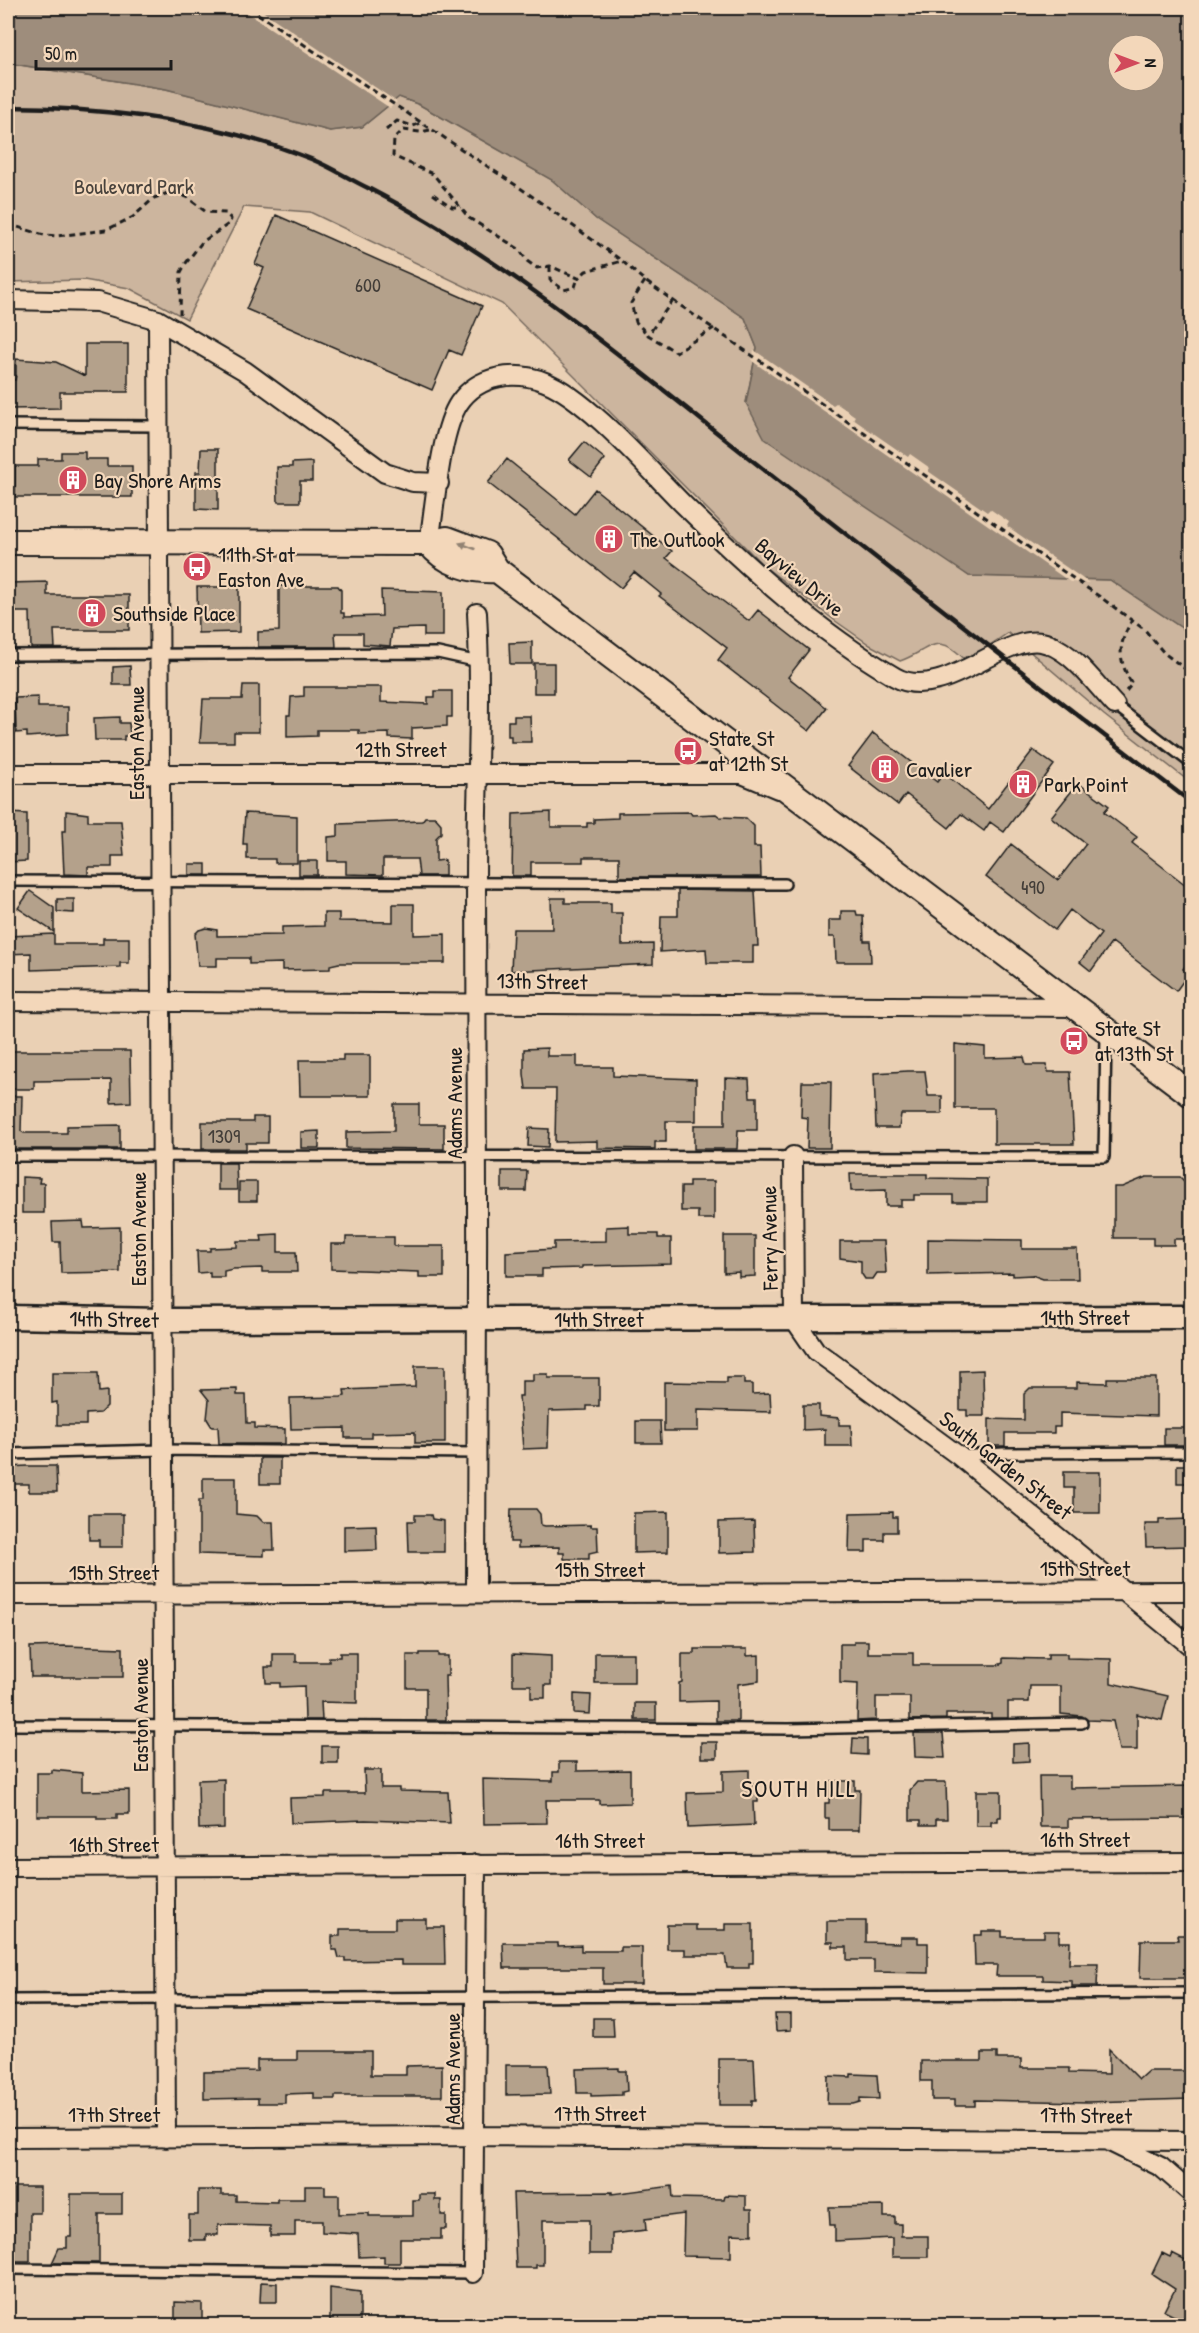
<svg xmlns="http://www.w3.org/2000/svg" width="1199" height="2333" font-family="'Patrick Hand',sans-serif">
	<style>
		.green { fill: #ccb59e; stroke: #74685d; stroke-width: 1.5 }
		.water { fill: #9e8d7c; stroke: #6a6056; stroke-width: 1.5; fill-rule: evenodd }
		.pier { fill: #ead0b4 }
		.building { fill: #b4a18b; stroke: #1c1c1c; stroke-width: 1.5 }
		.lines { fill: none; stroke-linecap: round; stroke-linejoin: round }
		.service-casing { stroke: #1c1c1c; stroke-width: 14 }
		.minor-casing { stroke: #1c1c1c; stroke-width: 22 }
		.tertiary-casing { stroke: #1c1c1c; stroke-width: 27 }
		.secondary-casing { stroke: #1c1c1c; stroke-width: 28 }
		.path { stroke: #1c1c1c; stroke-width: 3; stroke-dasharray: 6 4.5; stroke-linecap: butt }
		.service { stroke: #f3d7ba; stroke-width: 9 }
		.minor { stroke: #f3d7ba; stroke-width: 18 }
		.tertiary { stroke: #f3d7ba; stroke-width: 22 }
		.secondary { stroke: #f3d7ba; stroke-width: 24 }
		.rail { stroke: #1c1c1c; stroke-width: 4.5 }
		.oneway { fill: #928373 }
		.labels { text-anchor: middle; stroke-width: 4.5; stroke-linejoin: round; paint-order: stroke }
		.number-label { font-size: 20px; fill: #423d38 }
		.park-label { font-size: 22px; fill: #48423c; stroke: #f3d7ba }
		.poi-label { font-size: 22px; fill: #1c1c1c; stroke: #f3d7ba; text-anchor: start }
		.street-label { font-size: 22px; fill: #1c1c1c; stroke: #f3d7ba }
		.neighbourhood-label { font-size: 24px; letter-spacing: 1.5px; fill: #1c1c1c; stroke: #f3d7ba }
	</style>
	<rect width="100%" height="100%" fill="#ead0b4"/>
	<filter id="ink" filterUnits="userSpaceOnUse"><feTurbulence type="fractalNoise" baseFrequency=".0167" numOctaves="2"/><feDisplacementMap in="SourceGraphic" scale="12" xChannelSelector="R" yChannelSelector="G"/><feConvolveMatrix kernelMatrix="1 2 1 2 8 2 1 2 1" color-interpolation-filters="sRGB"/></filter>
	<g filter="url(#ink)">
		<path class="green" d="M8,63L166,89L330,131L362,127L399,97L420,105L552,180L596,219L745,318L757,348L746,403L969,576L1110,580L1191,634V783L1104,715L1008,633L966,661C937,629 929,651 900,661L870,645L834,620L765,567L502,304L310,212L244,207L187,319L129,288L84,280L8,282Z"/>
		<path class="water" d="M8,8H1191V634L1110,580L969,576L765,439L746,403L757,348L745,318L596,219L552,180L420,105L399,97L362,127L330,131L166,89L8,63ZM1118,45H1154V81H1118Z"/>
		<path class="pier" d="M240,8H258L397,102L390,108Z
			M754,350L833,405L836,403L855,416L853,419L908,457L910,454L930,468L928,471L987,512L990,509L1009,522L1007,526L1089,583L1070,582L752,361Z"/>
		<path class="building" d="M276,215L482,306L461,355L449,350L432,390L246,309L264,268L255,264Z
			M85,344H128V392H60V408L11,409V380H15L16,375V359L56,362L85,376Z
			M584,442L605,459L591,477L569,460Z
			M201,449H218V510L196,509V472H200Z
			M61,452H85V459H107V466H132V497H15V466H38V459H61Z
			M507,459L575,514L595,489L672,551L666,558L749,621L758,610L809,650L788,677L827,708L809,731L718,660L727,648L659,596L661,594L634,572L621,588L488,483Z
			M312,462V481H300V502H278L277,467H292V463Z
			M47,582V595H129V630H54L55,648H31L30,612H8V583Z
			M279,586H338L341,590V613H344V617L382,616L381,590L443,592V636H424V628L392,629L390,646L363,644V633H335L336,647H258V632L279,631Z
			M197,587H239V632L198,633Z
			M532,642V664H510L509,643Z
			M534,663H554V693H534Z
			M130,666L131,685H113V667Z
			M243,685H259V732H234V742H200L203,699H242Z
			M304,687H381V702L428,704V697H435V691H452V717H447V726L412,728V739L389,738V733L359,734V730H317V736L287,737V715H290L291,697L304,696Z
			M38,697V707H68V734L27,737V732L16,733L15,698Z
			M514,716H530L531,742H511V736H508V721H514Z
			M120,717V723H129L130,736H124V740H95L94,718Z
			M873,733L937,782L944,773L988,809L1033,750L1054,765L1004,832L990,822L984,831L961,814L949,828L906,794L898,805L848,766Z
			M1078,783L1109,806L1104,812L1137,837L1132,843L1191,889V958L1183,969L1189,973L1176,991L1112,942L1091,971L1080,962L1101,934L1070,910L1055,930L986,877L1011,844L1058,880L1086,844L1051,817Z
			M66,811L88,814V821H121L124,856H112V867H88V875L64,874L62,831H66Z
			M551,812V827H587V823H594V819L618,818V813L690,812L692,815L716,814L720,817L746,818L754,826V847H760L761,877H619V857H583V862H531V876H512L513,814Z
			M8,813L27,814V861L8,862Z
			M245,813L297,816V863H275V859H247V844H243Z
			M425,817H435L441,824V833L436,838V861L445,860V876H419L417,859H383V875L346,874V861H328V837L338,836V824L422,821Z
			M299,861H317V875H299Z
			M189,864H206V875H189Z
			M678,890L755,891L758,946H753V963H707L706,949L660,952L661,916H678Z
			M30,891L54,908V932L18,908Z
			M551,898H565V903H611V913H622V945L653,944V964L511,971L513,929H552Z
			M57,899H74V913L57,912Z
			M393,904H414V935L445,934V963H339L330,965V969L282,970V963L249,964V958H217V966H198L195,934L199,930L206,928L217,930V936L282,935V927L324,926V913H339V921L393,922Z
			M841,911H856L857,915H863L864,941H870L871,962H836L835,937H829V920H841Z
			M54,934V944H103V938H129V963H120V967L31,970V953L8,954V936Z
			M955,1044L985,1047V1058L1024,1057L1026,1065H1047L1048,1072H1070L1074,1144H994V1108H955Z
			M547,1048V1056H577V1067H613V1076L696,1079V1121H666V1142H655V1149L597,1148V1141L555,1142L556,1089H526L524,1074V1049Z
			M8,1051H130L131,1102L111,1103V1080L34,1081V1089H11Z
			M343,1055H370V1096H300L299,1060H343Z
			M908,1071H925L928,1096H942V1114H901L899,1128H876L874,1073Z
			M725,1078L749,1079L750,1097H757V1130H738L737,1149H694V1125H725Z
			M802,1082H831L830,1148H807L808,1118L801,1117Z
			M9,1096H22L21,1131L24,1133H67V1126L120,1125V1149H8Z
			M394,1104H419V1124H444V1149L346,1148V1132L394,1131Z
			M253,1117H268V1143H246V1149H202V1122H253Z
			M529,1128L549,1129L548,1147L528,1146Z
			M319,1131V1148H301V1132Z
			M218,1163H236L237,1190H218Z
			M502,1171H527L526,1191H502Z
			M850,1174H927V1178L987,1179V1202H953V1195H914V1200H901V1206H886V1190L851,1191Z
			M22,1177L40,1178L39,1183H44V1213H22Z
			M1146,1177H1180L1184,1181H1191V1239H1174V1245H1153V1238H1114V1187H1122Z
			M689,1181H714V1219H698V1211H681V1187H689Z
			M239,1182H257V1201H239Z
			M83,1221L84,1228L120,1227V1272L61,1273L60,1242H53L52,1222Z
			M629,1226V1234H658V1238H671V1264L582,1266V1268L542,1269V1276H506V1252L554,1249V1242L606,1241V1227Z
			M278,1234V1252H296L297,1272H262V1268L233,1269L224,1271V1277H210V1272L198,1273L197,1251H210V1248L237,1247V1241H262L261,1235Z
			M724,1236H755V1276L739,1277V1272L724,1273Z
			M346,1237H394V1246H444V1277H419V1272L331,1269V1244H346Z
			M928,1239L1022,1240V1249H1077L1078,1279H1043L1032,1275L1013,1276V1273L928,1275Z
			M840,1241H884L886,1273H877L873,1279H865L861,1273V1261L840,1258Z
			M415,1366H445V1443H415V1432L371,1433V1438H345V1428L291,1429L290,1398L341,1397L345,1396L344,1390L415,1387Z
			M983,1370L984,1416H967V1410H960V1371Z
			M52,1373H98L99,1392L107,1391V1406L100,1413L86,1414V1425H57V1402L52,1403Z
			M533,1374H548V1378H599V1406H587V1410L549,1411L548,1448L523,1449L519,1396H522V1381H533Z
			M727,1378H744V1384H752V1394L770,1393L771,1412L698,1410V1431H664V1382L727,1383Z
			M1107,1378H1156V1416L1060,1413V1427H1054V1433H1005V1446H989V1419L1024,1420V1394L1030,1388H1077V1382L1107,1383Z
			M237,1389V1395H246L247,1423H255V1428L285,1429V1444H219L218,1427H212L207,1419L209,1400L201,1390Z
			M803,1405H819V1416L839,1418V1425H851L852,1446H825V1429L803,1430Z
			M636,1421H660L661,1443H636Z
			M1164,1428H1189V1445H1164Z
			M260,1458H280V1484H260Z
			M1177,1465H1191V1483H1177Z
			M28,1466H56L57,1492H29V1484H8V1467Z
			M1064,1472H1100V1513H1074V1488H1064Z
			M203,1478H236V1514L257,1516L263,1522H273L274,1550H264V1556L199,1554V1500H203Z
			M511,1509H536L540,1514L541,1525L545,1526L591,1525V1527H597L598,1551L589,1553V1559H564V1553H559V1547L518,1548V1542H510Z
			M668,1512V1552L634,1553V1513Z
			M893,1512V1517H897V1532H884V1540H866V1552H849L850,1513Z
			M89,1514H123V1547H99V1540H89Z
			M415,1515H431L432,1519L444,1521V1552H409L408,1521H415Z
			M1191,1519V1546L1146,1547L1145,1524H1159V1520Z
			M754,1521L755,1552L719,1553V1522Z
			M376,1525L377,1550L344,1551V1526Z
			M854,1641H868V1653H913V1665H998L1003,1663V1658L1048,1659V1654H1067V1658L1111,1659V1683L1168,1696L1162,1720L1137,1714V1750H1119L1113,1721L1088,1720L1082,1716L1061,1714V1686H1030L1029,1702H1008V1718H991V1714H946V1719L910,1720V1697H876V1720L857,1721L858,1684L840,1683V1644H854Z
			M65,1646L123,1648V1677H31L30,1647Z
			M694,1649H747V1656L759,1655V1681L738,1684V1721H716V1701L679,1702V1683L682,1682V1654H694Z
			M340,1653H357V1703L321,1702L322,1720H305L304,1686L280,1687V1683H266L265,1667H273V1654H296V1662H329V1657H340Z
			M420,1653H438V1656H448V1676H445L446,1720H426V1688H407V1655H420Z
			M595,1653H634V1683H595Z
			M513,1654L551,1656V1685H545V1698H531V1685H513Z
			M574,1694L591,1695L590,1714L574,1713Z
			M635,1703H656V1720H635Z
			M914,1733H943L945,1758L915,1757Z
			M853,1738L867,1739V1755L852,1754Z
			M701,1742H717V1758H701Z
			M1029,1743V1761L1013,1762V1744Z
			M322,1746H338V1763H322Z
			M559,1762H577V1771L630,1770V1803L599,1804V1800H546L547,1823L484,1824L483,1779L553,1781V1772H559Z
			M52,1770L82,1773V1791L129,1790V1814H117V1819H97V1816H37V1773H52Z
			M364,1770H381V1788H399V1791L448,1792L450,1823L365,1820L291,1823L290,1798L325,1797V1793H365Z
			M749,1770V1783H758V1802H753L754,1825L688,1828L687,1793L723,1792V1771Z
			M1039,1776H1070V1788L1191,1786V1818L1068,1819V1827H1040Z
			M224,1779V1828L199,1829L198,1780Z
			M830,1781H855V1790H860L859,1830H829V1818H825V1803H829Z
			M917,1782H946L947,1819H936V1825H921V1820H910V1790Z
			M976,1791H1001V1817H998V1822H991V1826H976Z
			M395,1919H426V1927H444L445,1965H401V1960L345,1961V1958H339L337,1950H332V1936H340V1929H395Z
			M827,1921H866V1942L900,1943V1937H918V1943H928V1973L874,1972V1960H847V1947H833V1942H827Z
			M725,1924H753V1963H749V1968H727L725,1955H685V1949H667V1925H696V1930H725Z
			M982,1931H1002V1937H1044V1931H1059V1942H1070L1069,1964H1098L1097,1986H1072V1981L1043,1980V1976H996L997,1965H975L974,1935H982Z
			M1177,1935H1191V1978H1140L1141,1940H1178Z
			M503,1943H558V1946L581,1945V1951H621V1947H642V1984H603V1968H504Z
			M775,2014H791V2030L776,2031Z
			M593,2018H613L614,2037H593Z
			M1109,2049L1139,2079L1148,2071H1191V2099L1088,2102L975,2100V2106H955V2100H932V2081H921V2061H982V2053H997V2059H1021V2068H1069V2073L1109,2074Z
			M297,2051H371V2075H406V2066L442,2065V2096H335V2099H314V2093L285,2094V2103H258V2098L204,2099V2072L257,2071V2060H297Z
			M719,2059H754L756,2100H752V2105H719Z
			M506,2065H548L550,2094L506,2095Z
			M619,2068V2071H626L627,2091L622,2092V2095L591,2096V2093H577L576,2069Z
			M851,2074L877,2075L879,2099L860,2098V2102L853,2104H827L828,2076L851,2077Z
			M305,2186H325V2195H339V2214L369,2213V2216H413V2200H419V2194H435V2200H441V2215H446V2229H441V2239H400V2263H384V2256L359,2257L358,2234L322,2232V2221H295V2236H270V2226L218,2225V2235H206V2240H189V2215H198V2190H221V2195H236V2201L277,2202V2199H305Z
			M672,2186L673,2198L724,2199L725,2195L746,2196V2209H752V2235L731,2234V2257L683,2256L684,2214L645,2219L646,2230L612,2234V2254H589V2220H543V2265H536V2268H516L513,2193L612,2192V2194Z
			M10,2187H40V2213H30V2261H9Z
			M71,2194H122V2214H99V2263H52L59,2248H67V2237H71Z
			M884,2206V2217H895V2224H901V2236H928V2257H892V2238L835,2241V2225H830L829,2207Z
			M1162,2253L1170,2257L1172,2253L1188,2261L1186,2265L1191,2268V2305L1184,2321L1164,2311L1175,2289L1152,2274Z
			M261,2282L277,2283V2302H260Z
			M330,2288L360,2292V2325H330Z
			M175,2302L202,2303V2325H175Z"/>
		<g class="lines">
			<g class="service-casing">
				<path id="service" d="M8,425L158,426
					M8,655L438,653L479,662
					M1115,705L1192,764
					M8,881L785,884
					M8,1156L1104,1157L1106,1035
					M8,1454L163,1450L477,1453
					M962,1456L1003,1453L1192,1452
					M8,1725L789,1729L1082,1723
					M8,2000L1192,1993
					M8,2269L473,2273"/>
			</g>
			<g class="minor-casing">
				<path id="minor" d="M8,300L97,302L158,320L245,371L385,473L413,482L439,483
					M158,320L166,2138
					M429,543C435,507 440,431 459,403C478,375 515,370 545,382C587,398 650,471 684,505C748,568 817,631 895,677C944,705 1007,627 1048,644C1075,654 1096,685 1115,705
					M8,774H742L778,789
					M8,1001L1076,1007
					M793,1156L794,1319L816,1351L959,1456L1192,1647
					M476,1593C478,1357 477,1120 476,884C476,794 482,704 477,613
					M8,1595L1192,1591
					M8,1867L1192,1862
					M8,2138L476,2136L1192,2141
					M1110,2142L1161,2167L1192,2194
					M473,2273L476,1864"/>
			</g>
			<g class="tertiary-casing">
				<path id="tertiary" d="M8,1317L162,1320L1192,1317"/>
			</g>
			<g class="secondary-casing">
				<path id="secondary" d="M8,542L429,543L447,539L487,554L497,570L1192,1095
					M429,543C444,563 472,572 497,570"/>
			</g>
			<path class="path" d="M249,8L526,192L622,261L645,281L1103,599L1145,630L1164,653L1192,674
				M386,130L397,121L413,126L421,123
				M430,130L420,132L403,130L394,139L393,156L433,174L469,218L519,249L527,261L537,268L550,266L578,278L586,271L622,261
				M433,194L452,207H461
				M8,224L44,235L57,236L106,230L133,217L154,198L171,192L187,197L206,212L226,213L231,219L230,223L202,242L186,263L181,272L180,314
				M550,266V280L564,290L575,287L578,278
				M645,281L631,303L636,322L648,335
				M673,300L648,335L676,352L714,328
				M1126,691L1132,684C1117,658 1118,645 1132,620"/>
			<use href="#service" class="service"/>
			<use href="#minor" class="minor"/>
			<use href="#tertiary" class="tertiary"/>
			<use href="#secondary" class="secondary"/>
			<path class="rail" d="M8,107C110,108 216,121 311,159C331,167 349,179 368,188C498,255 611,348 725,439C880,561 1035,683 1192,803"/>
		</g>
		<defs><path id="oneway-solid" d="M-6-.8H1V-3.2L6.5 0L1 3.2V.8H-6Z" transform="scale(1.5)"/></defs>
		<use class="oneway" href="#oneway-solid" transform="translate(467 546) rotate(-159)"/>
	</g>
	<defs>
		<g id="building-disc" transform="scale(1.5)"><circle r="9.5" fill="#d1495b" stroke="#f3d7ba"/><path d="M-4-6H4V6H1V3H-1V6H-4ZM-2.5-4.3h1.7v1.8h-1.7ZM.8-4.3h1.7v1.8H.8ZM-2.5-1h1.7V.8h-1.7ZM.8-1h1.7V.8H.8Z" fill="#fff"/></g>
		<g id="bus-disc" transform="scale(1.5)"><circle r="9.5" fill="#d1495b" stroke="#f3d7ba"/><path d="M-5-6H5V4H4V6H2V4H-2V6H-4V4H-5ZM-3.5-4V0h7V-4ZM-3.5 1.2v1.5H-2V1.2ZM2 1.2v1.5H3.5V1.2Z" fill="#fff"/></g>
	</defs>
	<g fill-rule="evenodd">
		<use href="#building-disc" x="73" y="480"/>
		<use href="#building-disc" x="609" y="539"/>
		<use href="#bus-disc" x="197" y="567"/>
		<use href="#building-disc" x="92" y="613"/>
		<use href="#bus-disc" x="688" y="751"/>
		<use href="#building-disc" x="885" y="769"/>
		<use href="#building-disc" x="1023" y="784"/>
		<use href="#bus-disc" x="1074" y="1041"/>
	</g>
	<g class="labels">
		<g class="number-label">
			<text x="368" y="292">600</text>
			<text x="1033" y="894">490</text>
			<text x="224" y="1143">1309</text>
		</g>
		<g class="park-label">
			<text x="134" y="194">Boulevard Park</text>
		</g>
		<g class="poi-label">
			<text x="94" y="488">Bay Shore Arms</text>
			<text x="630" y="547">The Outlook</text>
			<text x="218" y="562">11th St at<tspan x="218" dy="25">Easton Ave</tspan></text>
			<text x="113" y="621">Southside Place</text>
			<text x="709" y="746">State St<tspan x="709" dy="25">at 12th St</tspan></text>
			<text x="906" y="777">Cavalier</text>
			<text x="1044" y="792">Park Point</text>
			<text x="1095" y="1036">State St<tspan x="1095" dy="25">at 13th St</tspan></text>
		</g>
		<g class="street-label">
			<text transform="translate(800 577) rotate(40)" y="8">Bayview Drive</text>
			<text transform="translate(136 743) rotate(-90)" y="8">Easton Avenue</text>
			<text x="401" y="757">12th Street</text>
			<text transform="translate(542 981) rotate(1)" y="8">13th Street</text>
			<text transform="translate(454 1103) rotate(-90)" y="8">Adams Avenue</text>
			<text transform="translate(138 1229) rotate(-90)" y="8">Easton Avenue</text>
			<text transform="translate(769 1238) rotate(-91)" y="8">Ferry Avenue</text>
			<text x="1085" y="1325">14th Street</text>
			<text transform="translate(114 1319) rotate(1)" y="8">14th Street</text>
			<text x="599" y="1327">14th Street</text>
			<text transform="translate(1006 1465) rotate(38)" y="8">South Garden Street</text>
			<text x="1085" y="1576">15th Street</text>
			<text x="600" y="1577">15th Street</text>
			<text x="114" y="1580">15th Street</text>
			<text transform="translate(140 1715) rotate(-90)" y="8">Easton Avenue</text>
			<text x="1085" y="1847">16th Street</text>
			<text x="600" y="1848">16th Street</text>
			<text x="114" y="1852">16th Street</text>
			<text transform="translate(452 2069) rotate(-90)" y="8">Adams Avenue</text>
			<text x="600" y="2121">17th Street</text>
			<text x="114" y="2122">17th Street</text>
			<text transform="translate(1086 2115) rotate(1)" y="8">17th Street</text>
		</g>
		<g class="neighbourhood-label">
			<text x="799" y="1797">SOUTH HILL</text>
		</g>
	</g>
	<rect width="1199" height="2333" fill="none" stroke="#f3d7ba" stroke-width="30"/>
	<rect x="15" y="15" width="1169" height="2303" fill="none" stroke="#1c1c1c" stroke-width="2" filter="url(#ink)"/>
	<g transform="translate(1136 63) rotate(90)"><circle r="28" fill="#f3d7ba" stroke="#9d8c7b" stroke-width="1.5"/>
	<path d="M0-4.5L10 22L0 15L-10 22Z" fill="#d1495b"/>
	<text y="-9" font-size="16" font-weight="bold" text-anchor="middle" fill="#1c1c1c">N</text>
	</g>
	<path d="M36 60v9h135v-9" fill="none" stroke="#1c1c1c" stroke-width="3"/>
	<text x="45" y="60" font-size="18" fill="#1c1c1c" stroke="#f3d7ba" stroke-width="4.5" paint-order="stroke">50 m</text>
</svg>
